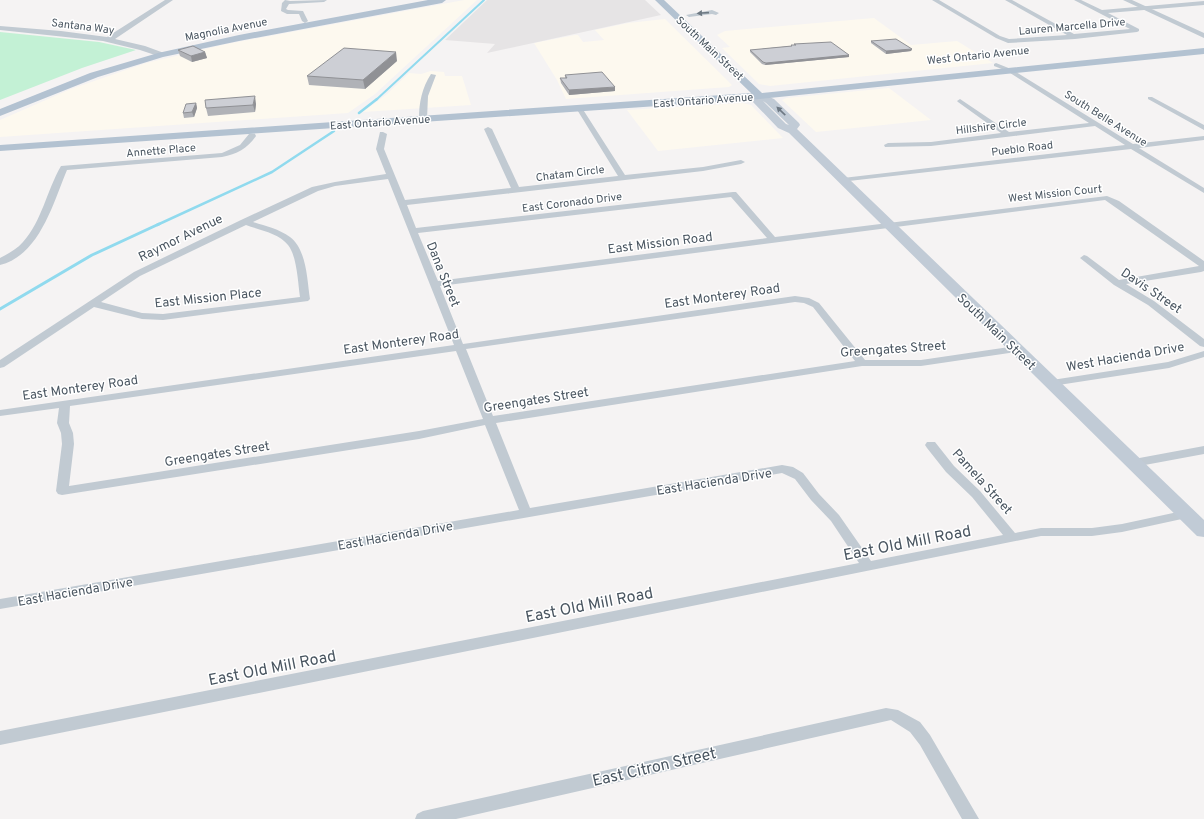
<svg xmlns="http://www.w3.org/2000/svg" width="1204" height="819" font-family="Overpass,sans-serif">
	<style>
		.commercial { fill: #fdf9ef }
		.education { fill: #e6e4e5 }
		.green { fill: #c3f1d5 }
		.lines { fill: none; stroke-linecap: round; stroke-linejoin: round }
		.stream-far2 { stroke: #90daee; stroke-width: 2 }
		.stream-far1 { stroke: #90daee; stroke-width: 2.5 }
		.stream { stroke: #90daee; stroke-width: 3 }
		.minor { fill: #c1cad2; fill-rule: evenodd }
		.tertiary { fill: #c1cad2; fill-rule: evenodd }
		.secondary { fill: #c1cbd6; fill-rule: evenodd }
		.primary { fill: #b3c2d1; fill-rule: evenodd }
		.wall { fill: #b0b2b7 }
		.shaded-wall { fill: #909195 }
		.building { fill: #cdcfd5; stroke: #909195 }
		.oneway { fill: #6e7983 }
		.oneway2 { fill: #6e7984 }
		.labels { text-anchor: middle; stroke-width: 3; stroke-linejoin: round; paint-order: stroke }
		.far-street-label { font-size: 11px; fill: #4a5661; stroke: #fff }
		.street-label { font-size: 13px; fill: #4a5661; stroke: #fff }
		.near-street-label { font-size: 16px; fill: #4a5661; stroke: #fff }
	</style>
	<rect width="100%" height="100%" fill="#f5f3f3"/>
	<path class="commercial" d="M464,0H477L375,94L348,113L0,137V120L71,89L146,63L227,44Z
		M874,18L911,45L957,41L993,63L770,86L759,84L722,48L730,47L717,35L725,31Z
		M665,19L732,85L729,87L566,99L557,80L534,43L575,35H578L583,42L604,40L595,30L628,23Z
		M431,71L444,72L445,76H462L471,105L363,112L387,94L409,73L421,74Z
		M889,88L931,120L816,132L782,100L786,98Z
		M743,103L751,105L783,138L658,151L627,110Z"/>
	<path class="education" d="M487,0H645L661,15L487,53L495,44L445,40Z"/>
	<path class="green" d="M0,32L99,42L136,50L82,68L0,100Z"/>
	<g class="lines">
		<path class="stream-far2" d="M376,100L484,0"/>
		<path class="stream-far1" d="M359,113L377,99
			M157,225L272,172L334,131"/>
		<path class="stream" d="M0,309L92,255L159,224"/>
		<path class="minor" d="M285,0L290,1L327,0L324,2L289,4L286,9L288,10L303,11L308,21L305,23L302,21L299,14H287L281,11L282,3Z
			M932,0H939L1000,36L1009,39L1067,35L1005,0H1012L1074,34L1130,29L1074,0H1081L1102,10L1204,1V5L1108,13L1139,29V31L1137,32L1075,39L1008,43L996,38Z
			M712,10L719,13L716,15L712,14L689,17L686,15Z
			M996,63L1011,69L1133,144L1204,136V140L1139,148L1204,188V193L1131,149L840,182V178H843L1125,145L1095,126L931,146L885,147L884,145L888,143L931,142L1001,133L958,102L957,101L960,99L1009,132L1089,123L1007,71L994,66V64Z
			M431,74L436,75L428,96L427,119L423,121L419,119C419,102 422,88 431,74Z
			M1148,97H1152L1204,125V130L1148,99Z
			M579,106L582,108L625,175L703,167L741,160L745,162L741,164L703,171L407,205L416,228L733,192H736L775,237L1107,196L1119,201L1204,261V271L1201,272L1126,284L1154,301L1204,339V347L1200,346L1148,305L1114,285L1080,258L1084,255L1087,256L1119,280L1199,266L1105,200L440,286L463,344L795,296L809,298L819,303L865,360H921L1016,346L1021,349L1016,352L921,366H862L496,423L530,508L782,465L793,467L803,473L819,494L839,515L871,561L1003,535L972,497L946,472L927,448L925,445L927,442H935L954,466L980,491L1015,533L1041,528H1092L1122,524L1187,510L1191,511L1193,514L1191,517L1122,532L1092,536H1041L0,745V731L859,563L831,521L811,500L795,479L782,473L0,609V599L519,510L485,425L419,439L62,495L58,494L56,491L62,444L61,433L57,423L59,408L0,416V410L454,345L388,179L335,186L318,191L253,222C265,226 279,229 290,237C307,250 307,280 310,299L308,301L163,320L142,319L94,307L4,367L0,368V360L134,272L241,220L312,187L335,182L386,174L376,149L380,132H383L387,134L384,149L405,200L511,188L484,129L488,127L492,129L519,187L618,176L576,108ZM731,197L767,238L438,281L418,233ZM246,225C259,230 279,233 288,245C297,256 298,283 300,297L163,314L142,313L101,302L140,276ZM795,302L804,303L813,307L855,361L493,416L466,349ZM456,351L483,419L419,431L69,486L74,444L73,433L69,423L70,406Z
			M249,134H255L256,136C247,149 237,154 222,157L67,170C53,203 40,255 0,265V258C8,254 17,249 23,242C42,221 47,190 61,166L222,153L240,145Z
			M1204,351V357L1169,368L1052,386L1047,383L1052,380L1168,362Z
			M1204,446V454L1134,467L1130,466L1128,463L1130,460L1134,459Z
			M886,708L898,710L920,722L930,735L979,819H962L920,745L910,732L891,720L456,819H415L417,814L423,811Z"/>
		<path class="tertiary" d="M165,0H173L115,39L145,46L164,53L165,55L161,57L140,50L103,41L0,30V26L61,31L107,37Z
			M1123,0H1132L1204,33V38Z"/>
		<path class="secondary" d="M760,93L774,99L799,123L800,125L797,129L1204,520V537L1197,536L789,133L778,128L753,102L757,94ZM763,101L766,103L789,125L786,124Z"/>
		<path class="primary" d="M428,0H446L442,3L239,41L163,57L98,77L0,116V109L90,73L158,53L239,35Z
			M655,0H664L762,93L1204,48V54L760,99L0,151V145L751,93Z"/>
	</g>
	<path class="wall" d="M871,41L912,49L911,51L886,54L871,43Z
		M794,44L849,55V57L765,65L762,64L750,52V50L791,46V45H794Z
		M178,50L205,52L207,58L192,62L180,56Z
		M397,61L365,89L309,85L307,76Z
		M565,75L615,91L569,95L561,83L560,78H565Z
		M196,103L197,108L194,117L184,118L183,113Z
		M256,104L255,112L208,116L206,108Z"/>
	<path class="shaded-wall" d="M912,49L911,51L886,54V51Z
		M205,52L207,58L192,62L191,56Z
		M396,52L397,61L365,89L363,80Z
		M849,55V57L765,65L766,63Z
		M615,87V91L569,95V90Z
		M255,96L256,104L255,112L253,105Z
		M196,103L197,108L194,117L192,112Z"/>
	<path class="building" d="M896,39L912,49L886,51L871,41Z
		M831,42L849,55L766,63L763,62L750,50L792,46L791,45H796L794,44Z
		M193,46L205,52L191,56L178,50Z
		M344,48L396,52L363,80L307,76Z
		M602,72L615,87L569,90L560,78H567L565,75Z
		M255,96L253,105L206,108L205,100Z
		M196,103L192,112L183,113L186,104Z"/>
	<defs><path id="oneway-solid" d="M-6-.8H1V-3.2L6.5 0L1 3.2V.8H-6Z"/></defs>
	<use class="oneway" href="#oneway-solid" transform="translate(703 13) rotate(176)"/>
	<use class="oneway2" href="#oneway-solid" transform="translate(781 111) rotate(-136)"/>
	<g class="labels">
		<g class="far-street-label">
			<text transform="translate(83 26) rotate(7)" y="4">Santana Way</text>
			<text transform="translate(1072 26) rotate(-5)" y="4">Lauren Marcella Drive</text>
			<text transform="translate(226 29) rotate(-11)" y="4">Magnolia Avenue</text>
			<text transform="translate(710 48) rotate(43)" y="4">South Main Street</text>
			<text transform="translate(978 55) rotate(-6)" y="4">West Ontario Avenue</text>
			<text transform="translate(703 100) rotate(-4)" y="4">East Ontario Avenue</text>
			<text transform="translate(1106 118) rotate(32)" y="4">South Belle Avenue</text>
			<text transform="translate(380 122) rotate(-4)" y="4">East Ontario Avenue</text>
			<text transform="translate(991 126) rotate(-7)" y="4">Hillshire Circle</text>
			<text transform="translate(1022 148) rotate(-7)" y="4">Pueblo Road</text>
			<text transform="translate(161 150) rotate(-5)" y="4">Annette Place</text>
			<text transform="translate(570 173) rotate(-7)" y="4">Chatam Circle</text>
			<text transform="translate(1055 193) rotate(-6)" y="4">West Mission Court</text>
			<text transform="translate(572 202) rotate(-7)" y="4">East Coronado Drive</text>
		</g>
		<g class="street-label">
			<text transform="translate(180 237) rotate(-26)" y="5">Raymor Avenue</text>
			<text transform="translate(660 242) rotate(-7)" y="5">East Mission Road</text>
			<text transform="translate(444 274) rotate(68)" y="5">Dana Street</text>
			<text transform="translate(1152 290) rotate(34)" y="5">Davis Street</text>
			<text transform="translate(722 295) rotate(-8)" y="5">East Monterey Road</text>
			<text transform="translate(208 297) rotate(-6)" y="5">East Mission Place</text>
			<text transform="translate(997 331) rotate(44)" y="5">South Main Street</text>
			<text transform="translate(401 341) rotate(-8)" y="5">East Monterey Road</text>
			<text transform="translate(893 348) rotate(-4)" y="5">Greengates Street</text>
			<text transform="translate(1125 356) rotate(-10)" y="5">West Hacienda Drive</text>
			<text transform="translate(80 387) rotate(-8)" y="5">East Monterey Road</text>
			<text transform="translate(536 399) rotate(-9)" y="5">Greengates Street</text>
			<text transform="translate(217 453) rotate(-9)" y="5">Greengates Street</text>
			<text transform="translate(714 481) rotate(-9)" y="5">East Hacienda Drive</text>
			<text transform="translate(983 481) rotate(48)" y="5">Pamela Street</text>
			<text transform="translate(395 535) rotate(-10)" y="5">East Hacienda Drive</text>
			<text transform="translate(75 591) rotate(-10)" y="5">East Hacienda Drive</text>
		</g>
		<g class="near-street-label">
			<text transform="translate(907 542) rotate(-11)" y="6">East Old Mill Road</text>
			<text transform="translate(589 604) rotate(-11)" y="6">East Old Mill Road</text>
			<text transform="translate(272 667) rotate(-11)" y="6">East Old Mill Road</text>
			<text transform="translate(654 766) rotate(-13)" y="6">East Citron Street</text>
		</g>
	</g>
</svg>
